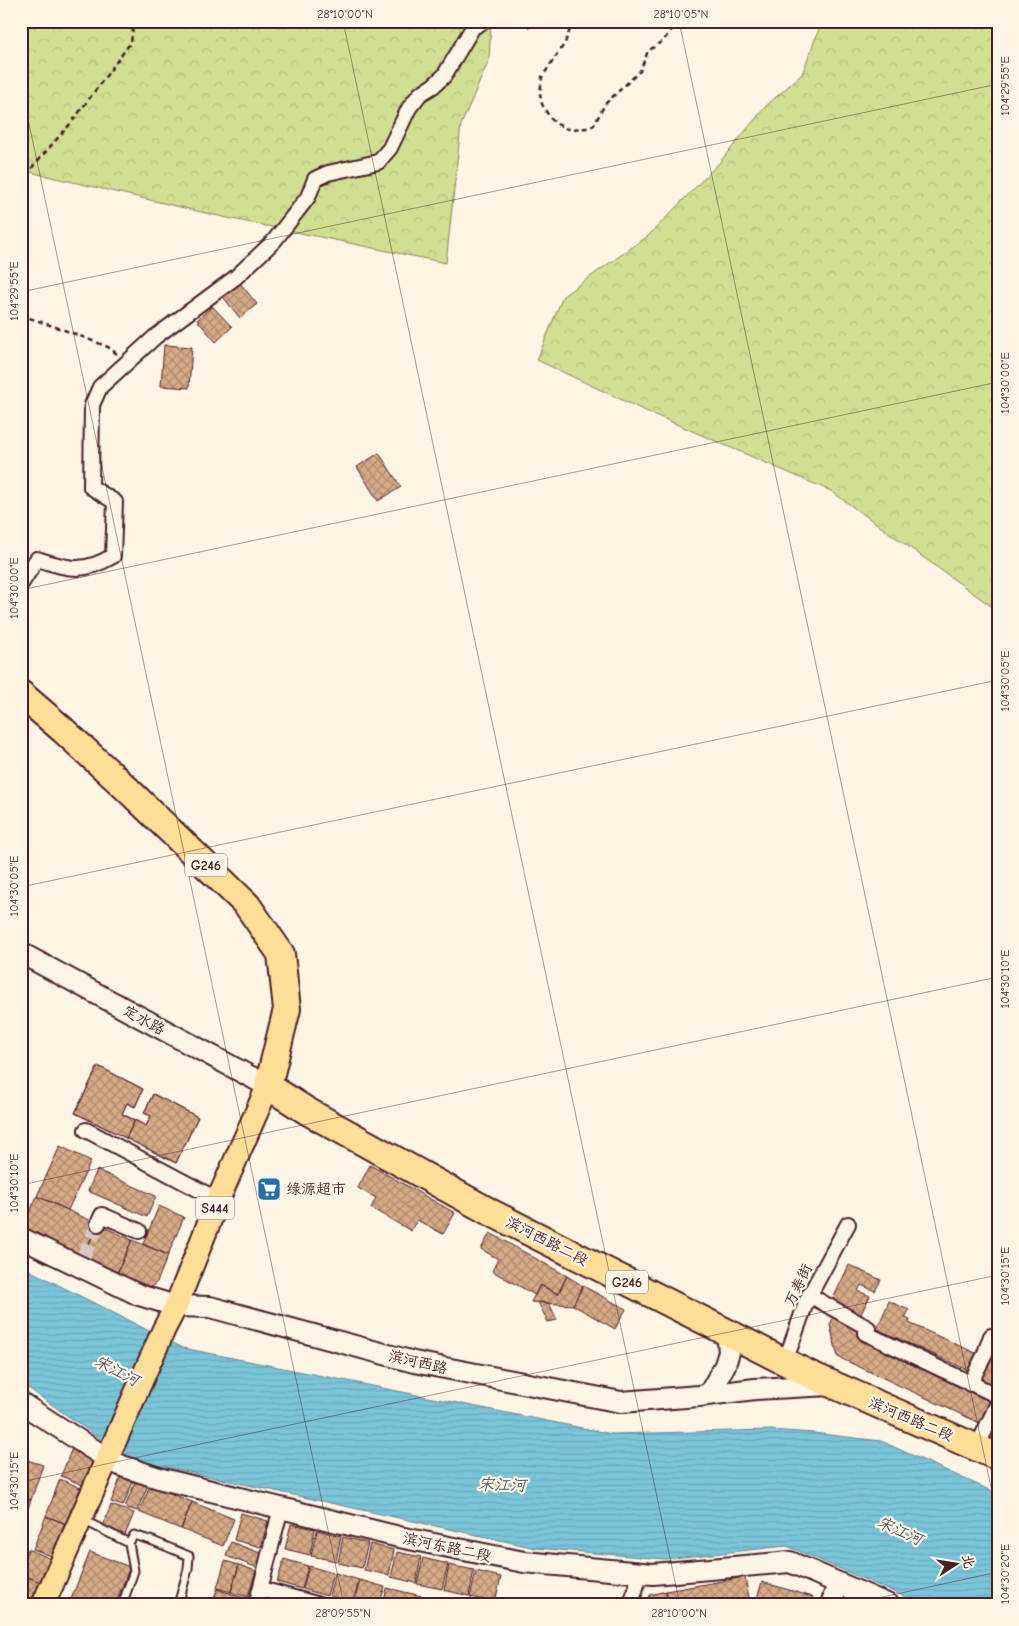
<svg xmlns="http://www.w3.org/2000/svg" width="1019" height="1626" font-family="'Comic Neue','LXGW WenKai TC',sans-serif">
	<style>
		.forest { fill: url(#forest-crowns); stroke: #8e7f5e }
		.water { fill: url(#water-rules); stroke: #678393 }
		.building { fill: url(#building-cross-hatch); stroke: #4a1f2b }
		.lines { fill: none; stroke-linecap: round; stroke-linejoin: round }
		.street-tunnel { stroke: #d8cac0; stroke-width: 14; stroke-dasharray: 14 7; stroke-linecap: butt }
		.lane-casing { stroke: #4a1f2b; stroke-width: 11 }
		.street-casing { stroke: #4a1f2b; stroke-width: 18 }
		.secondary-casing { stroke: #4a1f2b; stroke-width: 24 }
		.primary-casing { stroke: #4a1f2b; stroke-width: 26 }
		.highway-casing { stroke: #4a1f2b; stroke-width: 30 }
		.path { stroke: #4a1f2b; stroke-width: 2.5; stroke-dasharray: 5 4; stroke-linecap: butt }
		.lane { stroke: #fcf5e5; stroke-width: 7 }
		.street { stroke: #fcf5e5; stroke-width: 14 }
		.secondary { stroke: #fcf5e5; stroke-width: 20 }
		.primary { stroke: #fdde96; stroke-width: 22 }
		.highway { stroke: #fdde96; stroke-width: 26 }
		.ticks { fill: none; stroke: #4a1f2b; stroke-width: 1; stroke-opacity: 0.45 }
		.labels { text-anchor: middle; stroke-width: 4.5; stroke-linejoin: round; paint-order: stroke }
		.shield { fill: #fcf5e5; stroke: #7f5f63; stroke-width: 1 }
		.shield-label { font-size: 14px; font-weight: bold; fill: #4a1f2b }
		.street-label { font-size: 15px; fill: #4a1f2b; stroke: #fcf5e5 }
		.poi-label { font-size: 15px; fill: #4a1f2b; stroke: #fcf5e5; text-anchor: start }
		.water-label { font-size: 16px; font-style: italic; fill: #58515f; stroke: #fcf5e5 }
		.neatline { fill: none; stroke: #4a1f2b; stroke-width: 2 }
		.ticks-label { font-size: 12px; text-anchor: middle; fill: #4a1f2b }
	</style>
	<defs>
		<pattern id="forest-crowns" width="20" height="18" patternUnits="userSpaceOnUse" patternTransform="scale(1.25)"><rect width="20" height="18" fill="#d1df92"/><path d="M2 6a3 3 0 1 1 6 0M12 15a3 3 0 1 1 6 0" fill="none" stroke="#b5bf7e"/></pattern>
		<pattern id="water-rules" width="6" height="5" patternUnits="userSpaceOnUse" patternTransform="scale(1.25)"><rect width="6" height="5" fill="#7ac5d9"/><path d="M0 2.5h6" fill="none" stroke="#6ba9ba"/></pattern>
		<pattern id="building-cross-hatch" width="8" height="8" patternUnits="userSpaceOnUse" patternTransform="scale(1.25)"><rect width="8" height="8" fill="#d6aa87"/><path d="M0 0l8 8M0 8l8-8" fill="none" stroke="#b08a6f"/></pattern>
	</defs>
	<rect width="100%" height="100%" fill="#fcf5e5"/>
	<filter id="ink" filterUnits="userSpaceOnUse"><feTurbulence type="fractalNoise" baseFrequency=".02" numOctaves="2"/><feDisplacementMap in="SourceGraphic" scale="10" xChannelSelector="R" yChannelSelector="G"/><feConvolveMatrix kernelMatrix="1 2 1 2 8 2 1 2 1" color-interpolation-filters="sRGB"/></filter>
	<g filter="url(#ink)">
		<path class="forest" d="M21,21H491L489,60L461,125L446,263L223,217L21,170Z
			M822,21H998V611L831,491L639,408L537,360L563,296L648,236L720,162L766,106L802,74Z"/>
		<path class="water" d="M21,1266L183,1348L612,1434L771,1430L813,1433L881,1441L998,1494V1605H924L787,1546L664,1559L536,1548L129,1459L21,1383Z"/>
		<path class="building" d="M240,283L257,304L240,318L223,297Z
			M212,306L232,327L216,342L197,320Z
			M164,345L192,347L189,388L161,386Z
			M379,453L401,487L378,501L357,467Z
			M98,1066L143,1089L135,1107L127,1103L122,1114L146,1126L151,1116L144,1113L153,1094L198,1117L176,1163L75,1113Z
			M98,1066L143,1089L135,1107L127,1103L122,1114L135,1120L126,1138L75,1113Z
			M153,1094L198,1117L176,1163L126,1138L135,1120L146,1126L151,1116L144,1113Z
			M60,1146L91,1161L68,1210L37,1196Z
			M370,1165L455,1213L443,1234L417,1220L411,1231L371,1208L376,1198L358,1188Z
			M97,1170L156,1196L147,1217L88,1191Z
			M37,1196L98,1224L83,1257L22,1229Z
			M159,1206L184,1217L168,1255L143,1244Z
			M98,1224L132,1240L117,1273L83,1257Z
			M490,1233L567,1276L558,1294L540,1285L535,1295L492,1271L498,1259L481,1249Z
			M132,1240L168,1255L157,1282L150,1288L117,1273Z
			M849,1265L881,1280L875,1291L861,1285L858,1291L870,1296L859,1318L851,1314L852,1311L832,1301Z
			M567,1276L583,1286L573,1305L531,1302L540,1285L558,1294Z
			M583,1286L626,1309L615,1329L573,1305Z
			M889,1301L909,1310L905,1318L910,1320L909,1323L980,1355L972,1372L877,1329Z
			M538,1302L549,1303L557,1320L548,1322Z
			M835,1313L867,1328L997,1399L984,1425L838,1357L830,1325Z
			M994,1349L998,1350V1388L980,1380Z
			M72,1448L96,1459L85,1486L61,1476Z
			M21,1458L43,1465L31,1500L21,1496Z
			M122,1474L134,1479L123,1506L111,1502Z
			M60,1479L83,1489L69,1525L46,1516Z
			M136,1480L148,1485L137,1511L125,1507Z
			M150,1485L192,1502L181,1529L139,1512Z
			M21,1496L31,1500L21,1529Z
			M192,1502L234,1519L223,1546L181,1529Z
			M111,1505L134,1513L125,1535L103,1526Z
			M241,1513L268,1521L261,1547L234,1540Z
			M46,1516L69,1525L56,1558L33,1549Z
			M291,1524L315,1529L310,1555L285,1549Z
			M317,1530L341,1536L336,1561L311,1556Z
			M343,1537L368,1543L362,1568L338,1563Z
			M231,1542L263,1554L258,1568L226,1556Z
			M370,1544L394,1550L389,1575L364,1570Z
			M28,1549L56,1561L45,1584L21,1574V1565Z
			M90,1552L130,1567L115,1605H85L71,1599Z
			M397,1552L421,1557L416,1583L391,1577Z
			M423,1558L448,1564L442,1589L417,1584Z
			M284,1559L308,1566L302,1589L277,1582Z
			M225,1561L239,1565L231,1592L217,1588Z
			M239,1565L256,1571L248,1597L231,1592Z
			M449,1565L474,1570L469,1596L444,1590Z
			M309,1566L333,1573L327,1596L303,1589Z
			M476,1571L501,1577L495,1602L470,1597Z
			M335,1573L359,1580L353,1603L329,1596Z
			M21,1574L45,1584L33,1605L21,1600Z
			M745,1577L750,1603L739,1605H669L666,1591Z
			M360,1580L385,1587L379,1605H361L354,1603Z
			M762,1582L813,1597L811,1605H755Z
			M387,1588L435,1599L433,1605H383Z
			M217,1589L247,1599L245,1605H212Z
			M666,1591L669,1605H647L650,1595Z
			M272,1599L292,1605H271Z
			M21,1600L33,1605H21Z
			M441,1601L458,1605H440Z"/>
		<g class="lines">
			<path class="street-tunnel" d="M83,1257L98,1224"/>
			<g class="lane-casing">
				<path id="lane" d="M83,1520L129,1543
					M122,1605L134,1571L129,1543L134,1535L153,1541L189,1556L188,1569L178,1605"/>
			</g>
			<g class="street-casing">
				<path id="street" d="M21,584L37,559C70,569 82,574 113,556L115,502L91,487L92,405L100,387L155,337L236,277L274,241L308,197L315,179L328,173L378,162L390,148L409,108L420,94L433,86L444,76L473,27L484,21
					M86,1130L218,1200
					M98,1224L102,1215L139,1231
					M809,1295L868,1328L865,1333L998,1396
					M785,1362L807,1300L848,1224
					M970,1384L984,1356L991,1336L998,1339
					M977,1447L998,1403
					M261,1589L320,1605
					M256,1605L281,1508
					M631,1605L640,1573"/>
			</g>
			<g class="secondary-casing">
				<path id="secondary" d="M21,953L268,1086
					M21,1238L139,1295L176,1306L210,1307L414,1362L621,1402L699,1396L755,1389L830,1385
					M709,1394L725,1365L729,1352L727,1332
					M21,1403L108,1459L122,1466L162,1479L399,1537L524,1562L653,1574L790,1562L889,1605
					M831,1605L838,1583"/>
			</g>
			<g class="primary-casing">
				<path id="primary" d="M43,1605L164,1329L176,1306L218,1200L268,1086"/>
			</g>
			<g class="highway-casing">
				<path id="highway" d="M21,694L63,730L125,787L247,905L281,954L287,1009L268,1086L307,1111L488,1211L811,1375L998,1457"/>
			</g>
			<path class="path" d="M523,21V24L528,27L548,21
				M573,21L565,43L542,77L540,94L542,104L550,118L557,124L567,129L588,128L594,125L605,104L640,71L648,51L663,41L678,21
				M21,183L34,165L72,122L131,42L134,21
				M21,315L70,332L108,347L117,354"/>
			<use href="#lane" class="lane"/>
			<use href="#street" class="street"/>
			<use href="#secondary" class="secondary"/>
			<use href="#primary" class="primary"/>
			<use href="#highway" class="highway"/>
		</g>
	</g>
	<path class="ticks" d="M343,21L680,1605M679,21L998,1520M21,86L344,1605M21,292L998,84M21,590L998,382M21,887L998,680M21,1185L998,977M21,1482L998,1275M846,1605L998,1572"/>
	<defs>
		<g id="supermarket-square" transform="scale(1.25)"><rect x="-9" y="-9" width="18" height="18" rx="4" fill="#1f6fb2" stroke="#fcf5e5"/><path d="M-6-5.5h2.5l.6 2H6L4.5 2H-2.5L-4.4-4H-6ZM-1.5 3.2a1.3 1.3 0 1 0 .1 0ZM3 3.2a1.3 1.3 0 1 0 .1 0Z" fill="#fff"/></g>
	</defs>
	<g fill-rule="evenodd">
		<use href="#supermarket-square" x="269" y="1189"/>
	</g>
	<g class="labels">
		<g class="shield">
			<rect x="185" y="853.5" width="42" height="23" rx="4"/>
			<rect x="196" y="1196.5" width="38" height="23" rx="4"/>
			<rect x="606" y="1270.5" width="42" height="23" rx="4"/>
		</g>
		<g class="shield-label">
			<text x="206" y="870">G246</text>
			<text x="215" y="1213">S444</text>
			<text x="627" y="1287">G246</text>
		</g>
		<g class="street-label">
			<text transform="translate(144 1020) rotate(28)" y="5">定水路</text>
			<text transform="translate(547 1241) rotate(27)" y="5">滨河西路二段</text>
			<text transform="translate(798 1285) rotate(-64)" y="5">万寿街</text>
			<text transform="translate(418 1362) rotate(13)" y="5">滨河西路</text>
			<text transform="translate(911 1419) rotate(23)" y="5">滨河西路二段</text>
			<text transform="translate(447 1547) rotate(12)" y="5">滨河东路二段</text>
		</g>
		<g class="poi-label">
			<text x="286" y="1194">绿源超市</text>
		</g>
		<g class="water-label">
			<text transform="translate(117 1370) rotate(27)" y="6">宋江河</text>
			<text transform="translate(502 1484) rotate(2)" y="6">宋江河</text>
			<text transform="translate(900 1530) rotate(24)" y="6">宋江河</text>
		</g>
	</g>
	<rect width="1019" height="1626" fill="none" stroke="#fcf5e5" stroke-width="55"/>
	<g transform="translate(956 1564) rotate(78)" stroke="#fcf5e5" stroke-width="4" paint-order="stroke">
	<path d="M0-4L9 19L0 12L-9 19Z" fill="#4a1f2b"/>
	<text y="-8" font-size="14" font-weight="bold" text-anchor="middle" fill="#4a1f2b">北</text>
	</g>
	<rect x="28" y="28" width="964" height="1570" class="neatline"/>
	<g class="ticks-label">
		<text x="345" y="18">28°10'00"N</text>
		<text x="681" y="18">28°10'05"N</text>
		<text transform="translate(1005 86) rotate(-90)" y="4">104°29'55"E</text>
		<text transform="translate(14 291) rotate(-90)" y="4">104°29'55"E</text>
		<text transform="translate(1005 383) rotate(-90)" y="4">104°30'00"E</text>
		<text transform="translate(14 588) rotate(-90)" y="4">104°30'00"E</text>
		<text transform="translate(1005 681) rotate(-90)" y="4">104°30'05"E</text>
		<text transform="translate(14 886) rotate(-90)" y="4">104°30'05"E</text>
		<text transform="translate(1005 979) rotate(-90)" y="4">104°30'10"E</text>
		<text transform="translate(14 1183) rotate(-90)" y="4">104°30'10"E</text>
		<text transform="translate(1005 1276) rotate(-90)" y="4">104°30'15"E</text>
		<text transform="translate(14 1481) rotate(-90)" y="4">104°30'15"E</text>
		<text transform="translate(1005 1574) rotate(-90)" y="4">104°30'20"E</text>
		<text x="343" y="1617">28°09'55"N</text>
		<text x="679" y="1617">28°10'00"N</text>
	</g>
</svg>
